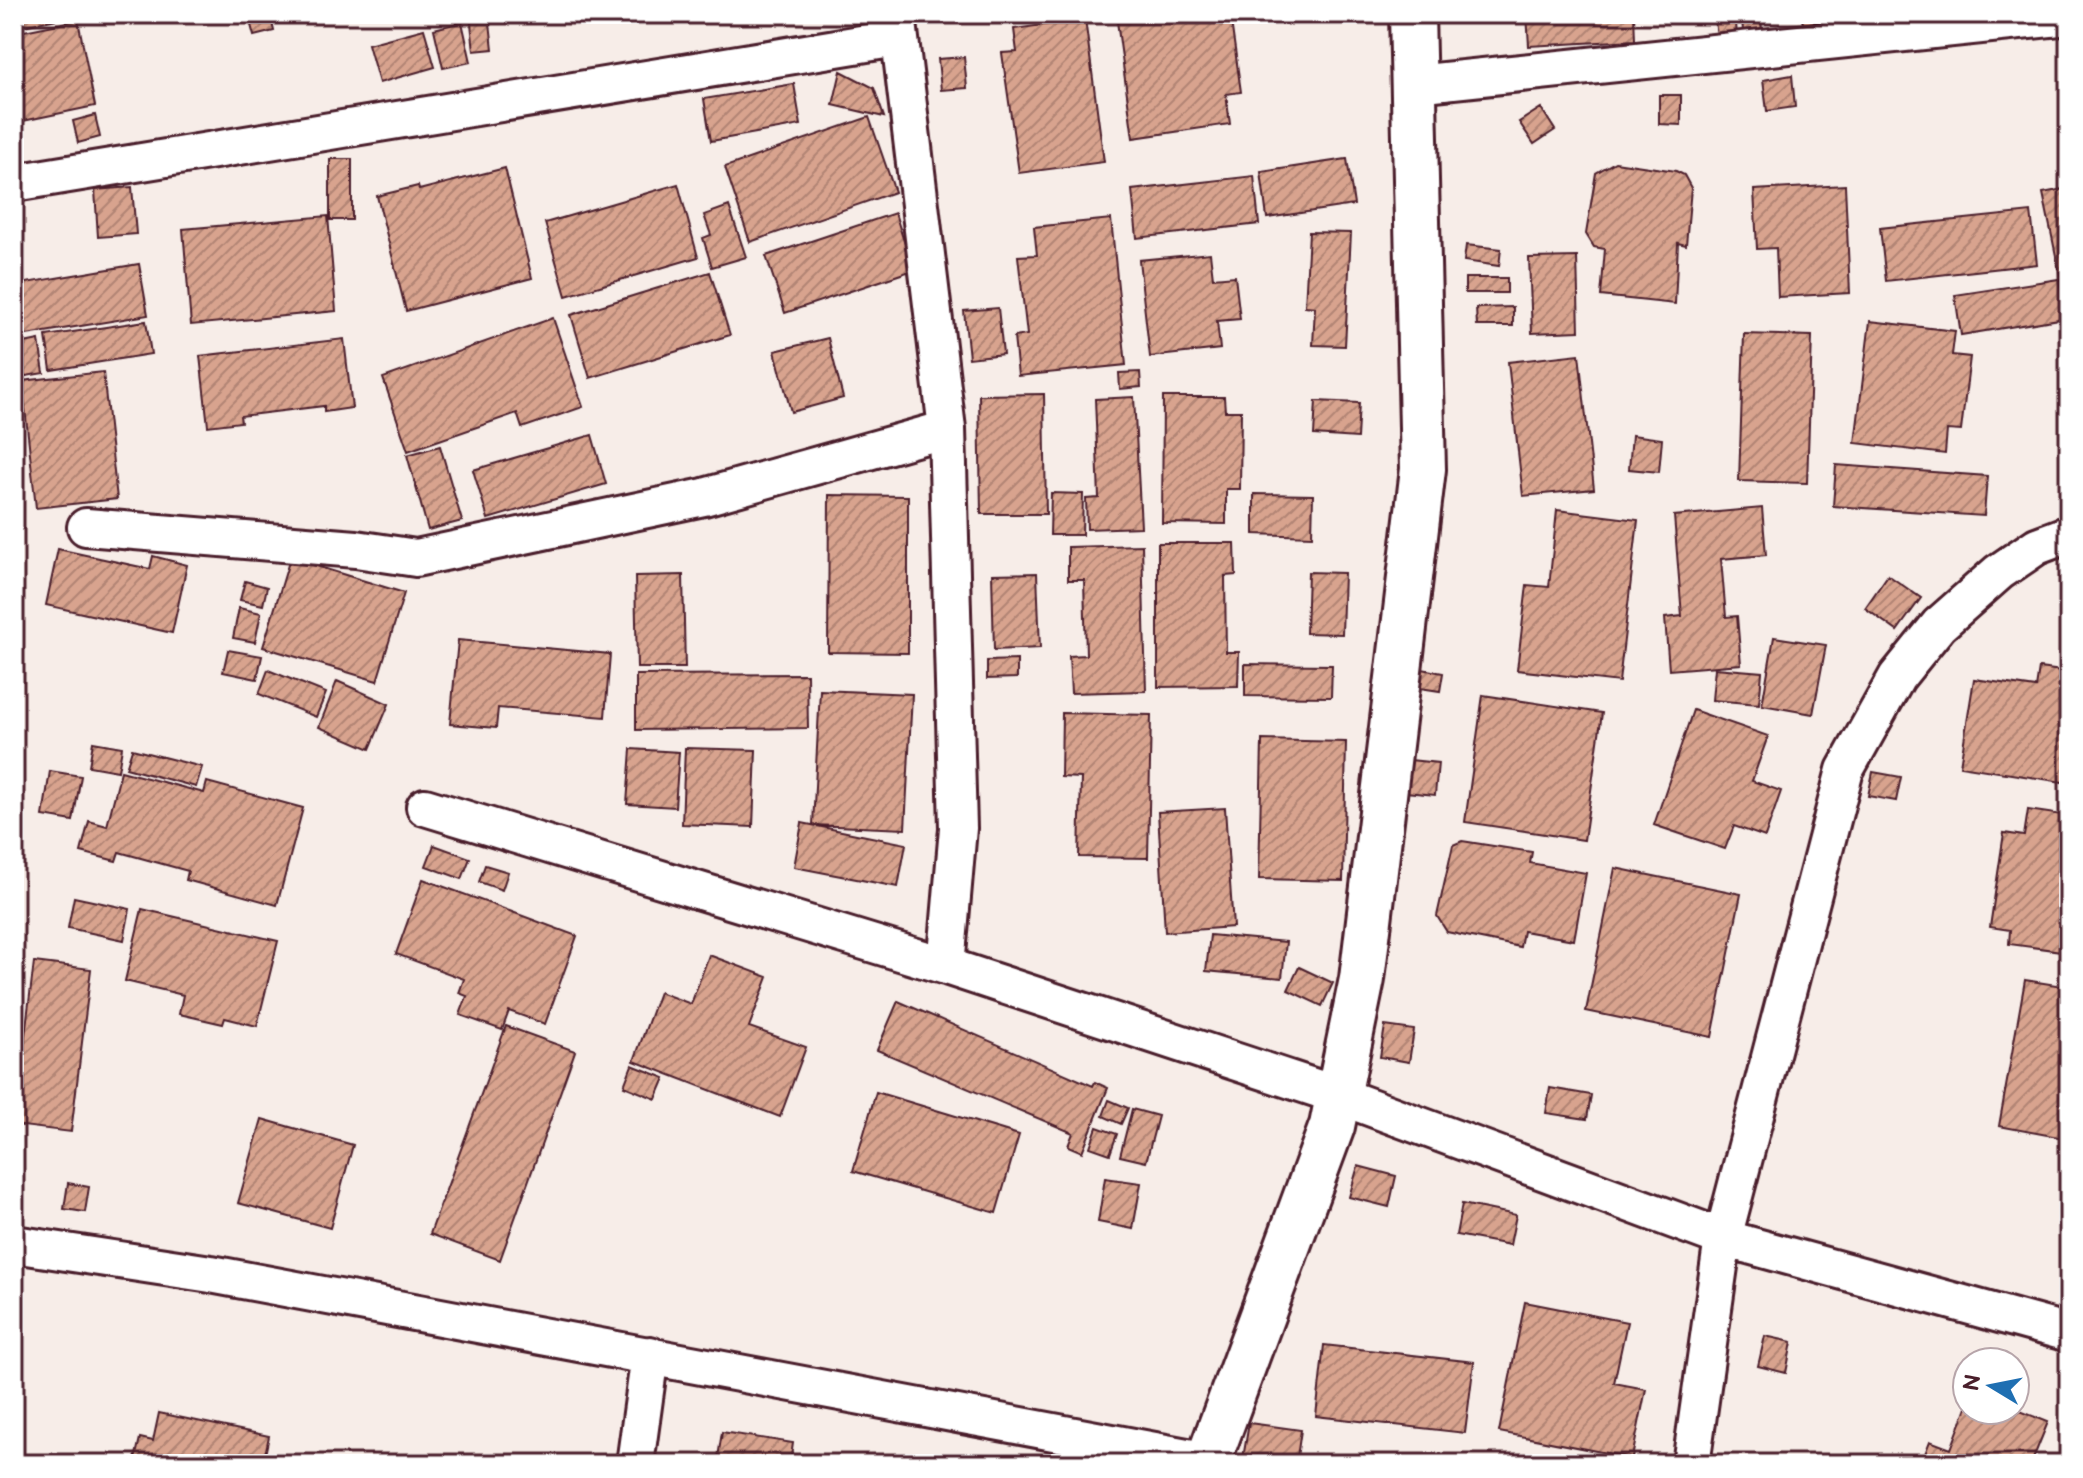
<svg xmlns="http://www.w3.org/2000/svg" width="2083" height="1478" font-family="'Balsamiq Sans',sans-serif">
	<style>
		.building { fill: url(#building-hatch); stroke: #4a1f2b; stroke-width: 2 }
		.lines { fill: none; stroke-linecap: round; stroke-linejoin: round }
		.street-casing { stroke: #4a1f2b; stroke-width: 42 }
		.secondary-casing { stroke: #4a1f2b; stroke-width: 50 }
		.street { stroke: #fff; stroke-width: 36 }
		.secondary { stroke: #fff; stroke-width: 44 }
	</style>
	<defs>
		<pattern id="building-hatch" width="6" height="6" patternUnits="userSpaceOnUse" patternTransform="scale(2)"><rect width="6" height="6" fill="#d8a38e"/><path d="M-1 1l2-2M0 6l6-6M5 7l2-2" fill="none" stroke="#b18474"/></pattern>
	</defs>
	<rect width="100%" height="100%" fill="#f7ede8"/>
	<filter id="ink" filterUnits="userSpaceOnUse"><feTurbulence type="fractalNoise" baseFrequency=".0125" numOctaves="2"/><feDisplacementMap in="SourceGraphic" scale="16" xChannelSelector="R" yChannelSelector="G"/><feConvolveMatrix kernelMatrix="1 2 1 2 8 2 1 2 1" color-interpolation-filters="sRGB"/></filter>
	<g filter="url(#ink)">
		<path class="building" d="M14,14H70L71,16L14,28Z
			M248,14H270L274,31L254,36Z
			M470,14H489L493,49L474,51Z
			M1014,14H1073L1014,21Z
			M1116,14H1230L1241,92L1226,94L1230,124L1133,138Z
			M1527,14H1634L1635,40L1529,46Z
			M1714,14H1735L1737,34L1717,36Z
			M1742,14H1761L1762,32L1743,33Z
			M1801,14H1854V16L1803,24Z
			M1085,19L1104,162L1019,173L1002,53L1017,52L1014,29Z
			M78,20L95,106L18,122L14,102V33Z
			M462,22L471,62L443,68L434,29Z
			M424,29L435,67L379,83L368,44Z
			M964,57L967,88L941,90L938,59Z
			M841,71L874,88L884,117L833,105Z
			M1792,75L1795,107L1767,111L1763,80Z
			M794,84L801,125L711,141L704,99Z
			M1659,95H1681V125L1659,124Z
			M1541,108L1555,130L1534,144L1519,122Z
			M95,115L100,137L78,143L73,121Z
			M869,117L895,192L750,242L725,167Z
			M330,159H352V220H330Z
			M1347,159L1354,205L1267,218L1261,172Z
			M1615,162L1676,171L1684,175L1691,188L1686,245L1678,243L1675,304L1601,296L1605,249L1594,247L1586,234L1596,173Z
			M505,168L532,278L406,311L377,196L418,186L419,190Z
			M1254,176L1259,224L1137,238L1132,190Z
			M678,184L698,257L566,296L545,223Z
			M1845,185L1850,293L1778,297L1776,248L1757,249L1754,190Z
			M132,187L136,234L98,237L95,190Z
			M2068,188L2069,279L2061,280L2043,193Z
			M729,206L746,257L712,267L703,238L711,235L704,215Z
			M2031,212L2037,264L1886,281L1880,228Z
			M895,213L913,270L785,313L766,256Z
			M328,216L336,311L191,325L183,229Z
			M1111,219L1126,365L1018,376L1014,337L1027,335L1018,256L1037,255L1034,227Z
			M1309,232L1351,233L1345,346L1313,345L1315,307L1305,306Z
			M1466,245L1501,249L1499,266L1464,261Z
			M1210,253L1213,278L1235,276L1240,319L1217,321L1220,349L1150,357L1139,260Z
			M1577,257L1579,331L1532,333L1529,258Z
			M139,264L148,315L14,337V285Z
			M710,272L730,335L590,378L571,315Z
			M1465,278H1507V293H1465Z
			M2059,279L2065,318L1961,335L1955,295Z
			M1513,307V326H1477L1476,308Z
			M998,308L1003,354L969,358L964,311Z
			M553,318L583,407L522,428L517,413L408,451L383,378Z
			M146,321L151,354L51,370L46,336Z
			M1870,321L1955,331L1952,355L1970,357L1961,431L1947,430L1945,454L1855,443Z
			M1744,334L1812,336L1807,483L1739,481Z
			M828,338L843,398L791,412L775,351Z
			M344,339L352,408L324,412V406L240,416L241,422L208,426L200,356Z
			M39,340L44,373L14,378V345Z
			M1579,354L1594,489L1523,496L1508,362Z
			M103,372L117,499L36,508L22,381Z
			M1140,372L1141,387L1120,389L1119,373Z
			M1044,394L1046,514H981L979,395Z
			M1134,397L1141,527L1087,529L1086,499L1099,498L1095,399Z
			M1163,397H1224L1225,411H1241L1240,489H1226V524L1162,523Z
			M1316,401L1359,403L1357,438L1314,435Z
			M592,435L606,484L488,519L473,470Z
			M1632,435L1662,439L1659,472L1629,469Z
			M440,446L462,521L428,530L407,455Z
			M1836,465L1987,476L1984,516L1833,506Z
			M1051,493L1083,494L1082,535H1050Z
			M1254,494L1313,495L1312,536L1254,534Z
			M829,495L908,496V653L828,652Z
			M1762,508L1766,555L1721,559L1726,617L1737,616L1741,664L1669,670L1665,618L1682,616L1674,516Z
			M1557,510L1638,520L1619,682L1517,670L1527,585L1549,587Z
			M1158,543H1235L1236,575L1225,576L1226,652H1239L1238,686L1158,687Z
			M1142,545L1146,691L1071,693L1069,656L1086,655L1084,580H1068V547Z
			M58,549L150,569L153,556L187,565L172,633L46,605Z
			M290,558L404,593L377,681L263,647Z
			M1308,572L1344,573L1342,634L1306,633Z
			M1037,573L1040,648L994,650L992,574Z
			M683,575L685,668H637L635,576Z
			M1888,575L1921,598L1897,631L1865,608Z
			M245,581L267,587L263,605L240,600Z
			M239,608L261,613L255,642L233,638Z
			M1774,637L1826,645L1813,714L1762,705Z
			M458,640L610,654L605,717L498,708L496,728L450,724Z
			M228,650L262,656L257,679L223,672Z
			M1017,660V678L987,679V661Z
			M1245,664L1332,665L1331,697L1245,696Z
			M1417,668L1443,673L1440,691L1413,687Z
			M1715,668L1762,672L1759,704L1712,700Z
			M2039,668L2069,672V783L1960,766L1974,679L2036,688Z
			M268,670L326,693L316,717L259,694Z
			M807,674L808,728L636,730V675Z
			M337,681L389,704L370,749L319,727Z
			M820,690L912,694L905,829L813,825Z
			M1483,695L1602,713L1584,840L1465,822Z
			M1693,710L1768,736L1752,781L1781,791L1765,837L1734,826L1725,849L1654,825Z
			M1062,713L1151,715L1148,858L1079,857L1081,778L1061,777Z
			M1262,740L1346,742L1343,881L1259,879Z
			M93,742L122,747L118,771L89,766Z
			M685,748L756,750L753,827L682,824Z
			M132,749L202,767L196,787L126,768Z
			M631,749L679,752L675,807L627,804Z
			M1410,760L1438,763L1435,795L1406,792Z
			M50,771L81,776L73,821L43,816Z
			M121,771L204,793L207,782L303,808L277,905L186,880L188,871L119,852L116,861L81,852L89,821L107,826Z
			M1873,772L1901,777L1896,801L1868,796Z
			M1225,808L1233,927L1165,932L1158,812Z
			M2028,810L2069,816V952L2009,944L2010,930L1990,927L2004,833L2024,836Z
			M802,823L906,844L898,887L794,867Z
			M1462,841L1532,852L1530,863L1586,873L1574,940L1523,931L1520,947L1447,932L1437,916L1453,845Z
			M434,845L470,858L462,879L426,866Z
			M485,865L508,872L502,890L479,882Z
			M1615,868L1741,894L1712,1037L1586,1011Z
			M423,879L577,936L545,1024L509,1011L502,1030L460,1015L467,996L459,993L464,979L396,954Z
			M74,897L130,909L124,940L68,928Z
			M142,909L278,941L257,1026L225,1018L223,1024L179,1014L183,995L125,981Z
			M1210,935L1286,942L1282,978L1206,971Z
			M709,955L768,977L749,1027L806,1047L780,1117L634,1061L659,992L691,1004Z
			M34,962L91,969L71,1132L14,1125Z
			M1299,967L1333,983L1322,1006L1288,990Z
			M2025,980L2069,987V1139L1999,1126Z
			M898,1001L1093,1086L1095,1082L1108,1088L1082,1152L1068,1146L1073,1133L877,1050Z
			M506,1026L575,1051L500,1260L430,1234Z
			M1385,1026L1414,1030L1409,1062L1380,1057Z
			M632,1065L665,1078L656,1099L624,1086Z
			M1550,1088L1591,1095L1587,1119L1546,1113Z
			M876,1092L1019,1135L996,1213L853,1171Z
			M1109,1100L1128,1108L1121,1124L1103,1116Z
			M1132,1109L1158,1116L1146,1162L1120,1156Z
			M262,1119L353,1145L330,1228L238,1203Z
			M1097,1127L1117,1134L1110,1154L1090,1147Z
			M1358,1166L1396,1176L1389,1207L1349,1197Z
			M1105,1178L1141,1183L1133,1229L1098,1222Z
			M68,1183L89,1187L85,1212L64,1209Z
			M1462,1204L1516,1215L1510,1245L1456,1235Z
			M1525,1302L1627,1322L1614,1383L1646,1389L1632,1458L1499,1432Z
			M1765,1336L1792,1342L1786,1373L1758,1366Z
			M1324,1345L1474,1362L1465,1433L1316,1416Z
			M1967,1407L2015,1409L2048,1422L2031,1464H1921L1930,1441L1951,1449Z
			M159,1413L269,1436L263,1464H134L140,1438L153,1441Z
			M1249,1423L1301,1430L1296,1464H1242Z
			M722,1432L793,1443L790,1464H717Z"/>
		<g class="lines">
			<g class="street-casing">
				<path id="street" d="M897,14L947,429L958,828L946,966
					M1415,84L2069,16
					M14,183L897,38
					M86,527L356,549L416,558L704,497L947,429
					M425,807L946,966L1340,1096L1723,1238L2069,1333
					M14,1244L211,1274L1208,1461
					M635,1464L650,1355
					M1691,1464L1723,1238L1845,770L1897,677L1939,625L1999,572L2037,546L2069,534"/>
			</g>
			<g class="secondary-casing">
				<path id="secondary" d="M1207,1464L1332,1126L1362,979L1423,469L1412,14"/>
			</g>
			<use href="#street" class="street"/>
			<use href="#secondary" class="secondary"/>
		</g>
	</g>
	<rect width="2083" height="1478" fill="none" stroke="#fff" stroke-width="48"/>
	<rect x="24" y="24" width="2035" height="1430" fill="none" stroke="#4a1f2b" stroke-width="3" filter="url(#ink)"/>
	<g transform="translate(1991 1386) rotate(280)"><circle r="38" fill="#ffffff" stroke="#b7a5aa" stroke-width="2"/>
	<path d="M0-6L14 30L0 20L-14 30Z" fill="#1f6fb2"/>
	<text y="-12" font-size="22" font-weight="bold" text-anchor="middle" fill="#4a1f2b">N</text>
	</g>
</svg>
